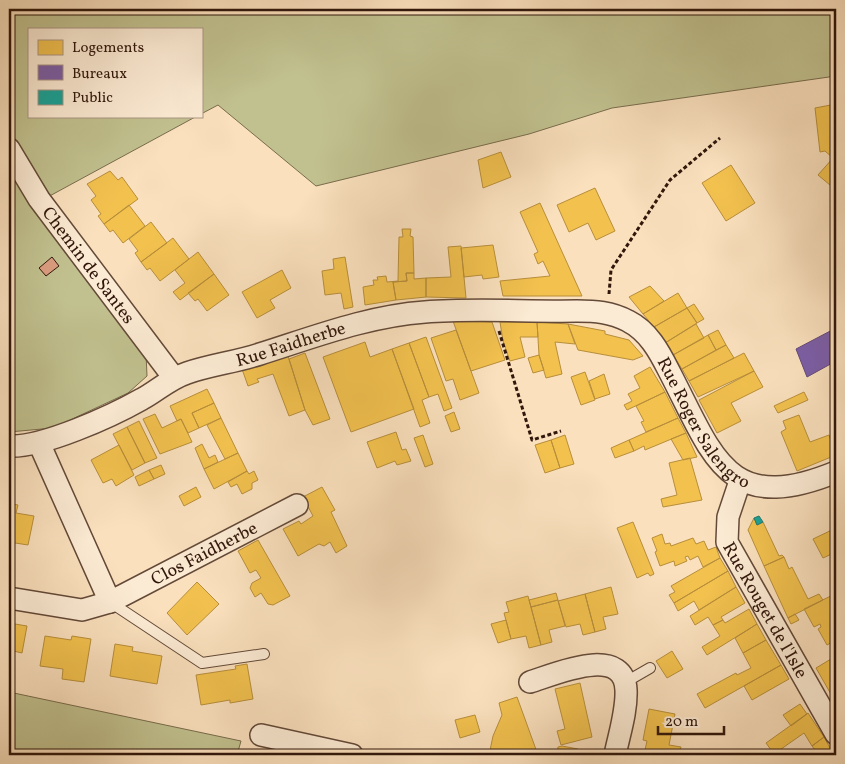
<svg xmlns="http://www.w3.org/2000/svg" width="845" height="764" font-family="Vollkorn,serif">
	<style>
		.green { fill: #c1c18f; stroke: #796c4d }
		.homes { fill: #f2c14e; stroke: #b88e3a }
		.offices { fill: #7b5ea7; stroke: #654978 }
		.public { fill: #17a398; stroke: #1f796e }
		.building { fill: #db9d80; stroke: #31170b }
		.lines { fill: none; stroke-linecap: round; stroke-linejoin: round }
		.lane-casing { stroke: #634938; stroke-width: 12 }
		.street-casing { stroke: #634938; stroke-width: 24 }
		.path { stroke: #31170b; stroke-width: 3; stroke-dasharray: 4 2.5; stroke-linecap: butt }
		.lane { stroke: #fcebd4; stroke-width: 10 }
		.street { stroke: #fcebd4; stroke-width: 21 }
		.labels { text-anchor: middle; stroke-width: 5; stroke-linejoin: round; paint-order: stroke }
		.street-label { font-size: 18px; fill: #31170b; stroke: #fcebd4 }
	</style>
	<rect width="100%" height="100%" fill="#fae0bd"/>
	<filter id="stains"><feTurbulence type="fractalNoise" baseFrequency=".004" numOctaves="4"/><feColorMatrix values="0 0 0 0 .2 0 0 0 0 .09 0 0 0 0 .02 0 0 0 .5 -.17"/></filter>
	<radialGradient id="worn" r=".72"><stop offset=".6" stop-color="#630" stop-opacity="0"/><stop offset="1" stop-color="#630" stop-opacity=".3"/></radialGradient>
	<path class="green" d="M9,9H836V76L612,108L529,134L316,186L218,105L201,114V29H29V116H197L33,205L146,354L147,376L128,393L53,428L9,432Z
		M9,692L241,741L237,755H9Z"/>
	<path class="homes" d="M836,104V190L818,175L833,158L825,151L820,152L815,108Z
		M501,152L511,177L483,188L478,160Z
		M731,165L755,203L726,221L702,183Z
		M110,171L118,180L122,177L138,199L104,224L98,216L101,214L91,200L96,196L87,184Z
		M595,188L615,231L596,240L588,223L569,232L557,205Z
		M540,203L582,296H503L500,281L550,276L543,261L538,264L534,254L538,252L520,212Z
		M129,205L145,226L123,243L113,230L110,232L104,224Z
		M151,222L167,243L141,262L135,253L138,251L129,239Z
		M402,229H411L410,236L413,237L414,273H406L407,281L393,282L396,300L365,305L363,287L374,285L373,280H378L377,277L386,276L387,282L398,281L399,237H403Z
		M173,238L189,259L160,281L150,268L147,270L141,262Z
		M493,245L499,277L483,279L482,275L464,277L461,248Z
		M461,246L466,298L426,297V278L451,277L448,247Z
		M198,252L214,274L180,300L173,292L185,283L175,270Z
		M345,257L353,307L344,309L341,293L325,295L322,271L334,269L333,259Z
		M282,270L291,288L270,300L275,308L257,318L242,292Z
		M406,273H414V279L426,278V297L396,300L393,282L407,281Z
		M214,274L229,295L207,311L198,299L195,301L188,293Z
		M650,286L664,301L643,314L629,297Z
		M678,293L687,308L654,327L643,314Z
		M694,304L704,319L697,323L687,308Z
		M687,308L697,323L665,343L654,327Z
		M453,321L492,322L505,360L471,371Z
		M500,322H537L538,337H520L525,357L510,361L503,341Z
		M537,322L568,324L575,344L555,342L562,374L546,378L539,355Z
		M568,324L605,331V334L629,340L643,356L633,360L578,350Z
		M696,324L704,338L673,355L665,343Z
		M456,330L479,393L460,400L453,379L446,381L431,338Z
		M718,330L726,345L716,350L708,335Z
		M708,335L716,350L682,369L673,355Z
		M426,337L452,408L444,411L438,394L429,397L409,343Z
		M365,342L370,357L392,349L414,409L351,432L323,357Z
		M409,343L429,397L422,400L430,423L420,427L392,349Z
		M726,345L734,358L689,381L682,369Z
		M287,353L305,410L289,416L273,374L257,379L259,382L248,386L242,369Z
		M305,353L330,419L313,425L305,410L289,359Z
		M744,353L754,371L698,397L689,381Z
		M539,355L544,370L533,373L528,358Z
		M650,367L665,392L627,410L624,405L632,401L628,394L640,388L634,376Z
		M754,371L763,387L731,403L741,421L717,433L699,400Z
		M585,372L595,400L581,405L571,377Z
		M604,374L610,394L595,399L589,381Z
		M207,389L214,403L192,413L199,428L188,433L181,419L177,421L170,406Z
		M665,392L678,418L646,432L641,422L644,421L636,406Z
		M804,392L808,400L778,413L774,406Z
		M214,403L221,418L199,428L192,413Z
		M454,412L460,429L451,432L445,416Z
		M155,414L162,428L181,419L192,442L160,454L143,419Z
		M799,415L810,442L829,435L836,455L797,471L781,432L786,429L783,421Z
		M221,418L238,453L225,459L207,425Z
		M678,418L686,433L645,450L644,446L634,451L629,440Z
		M139,421L157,458L145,463L127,427Z
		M127,427L145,463L132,470L113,434Z
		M396,432L402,450L406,449L411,461L397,465L395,461L377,468L367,442Z
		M686,433L697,457L683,460L671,439Z
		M423,435L433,464L425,467L414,438Z
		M565,435L574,464L560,468L551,440Z
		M551,440L560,468L545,473L535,445Z
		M629,440L634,451L615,458L611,448Z
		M202,444L209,458L215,455L218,462L204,469L195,448Z
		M119,445L134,475L116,486L112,479L103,483L91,460Z
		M238,453L247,471L214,489L204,469Z
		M690,458L702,500L663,507L661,499L677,495L669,463Z
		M161,465L165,474L154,479L149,470Z
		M149,470L154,479L139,486L135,477Z
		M247,471L249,474L254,471L258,480L252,483V489L242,494L237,484L231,487L228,482Z
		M196,487L201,497L184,506L179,496Z
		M322,487L335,510L331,512L347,546L336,553L330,542L324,546L319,544L298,556L283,529L299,521L301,524L313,516L303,497Z
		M9,503L18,505L16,513L34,516L28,545L9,542Z
		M754,518L757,525L763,522L779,556L782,555L784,557L764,566L748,530Z
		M836,520V552L823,558L813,539L834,529L831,523Z
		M633,522L654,574L650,576L648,573L637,578L617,528Z
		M662,534L665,544L670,543L671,546L693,538L696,544L704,541L708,550L716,547L720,558L703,567L698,556L690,560L688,556L685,557L687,561L675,566L674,561L660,566L655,552L657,551L652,538Z
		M258,540L290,596L273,605L268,604L261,593L255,597L250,588L252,583L261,578L256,570L250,573L238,551Z
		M784,557L789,569L792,567L808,599L819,594L823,600L788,618L764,566Z
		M720,558L728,571L674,603L669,595L675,592L671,586Z
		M728,571L736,587L699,610L694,601L678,611L674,603Z
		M197,582L219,604L187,635L167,613Z
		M611,587L618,614L603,617L606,629L595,632L585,594Z
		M736,587L745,603L721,617L723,620L713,625L708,617L695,625L690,616Z
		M556,593L558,600L531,607L529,600Z
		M585,594L595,632L583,635L580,624L566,627L558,601Z
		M835,594L836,640L827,645L818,629L821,627L820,624L814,627L804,609Z
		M528,596L541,645L529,648L526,636L511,639L504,613L509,612L506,602Z
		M558,600L565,626L549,630L552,642L541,645L531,607Z
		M749,609L757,624L707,655L702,647L720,636L713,625L723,620L725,623Z
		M795,614L799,620L791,624L788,618Z
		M506,620L511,639L498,643L491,624Z
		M9,623L27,626L22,653L9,650Z
		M757,624L766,640L743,653L735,638Z
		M45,636L71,640L72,636L91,639L84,682L62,679L63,669L40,666Z
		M766,640L781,665L705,708L697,694L736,673L737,675L751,668L743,653Z
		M115,644L133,647L132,651L162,656L157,684L110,676Z
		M672,651L683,669L667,678L656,661Z
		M836,656V703L816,668Z
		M247,664L253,699L230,703V700L201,705L196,675L236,669L235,666Z
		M781,665L789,679L752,700L744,686Z
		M580,683L592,737L561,745L557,731L565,729L555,689Z
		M517,697L538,755H489L493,736L502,715L499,703Z
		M800,704L807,714L791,726L783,715Z
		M649,709L675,714L669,745L681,747L679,755L645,750L647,741L643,740Z
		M808,713L824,737L812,746L804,733L774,754L766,743Z
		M475,715L480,732L460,738L455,720Z
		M824,737L834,755H806L815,750L812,746Z
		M562,746L578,749L577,752L593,755H557L558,747Z
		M645,750L672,755H644Z
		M269,751L287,755H269Z"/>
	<path class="offices" d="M836,328V361L807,377L796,349Z"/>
	<path class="public" d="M759,516L763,522L757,525L754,518Z"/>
	<path class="building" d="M52,257L59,266L46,276L39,268Z"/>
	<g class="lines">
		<g class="lane-casing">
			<path id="lane" d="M110,602L202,663L264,654
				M624,683L650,668"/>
		</g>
		<g class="street-casing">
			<g id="street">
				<path id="s1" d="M9,149L39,199L174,378"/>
				<path d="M39,443L110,602"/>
				<path id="s2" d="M9,446C42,448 112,416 142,399C157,391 169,379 187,373C210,365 236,362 260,354C314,337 368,316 425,312C475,308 527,312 577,311C595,311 611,312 628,321C648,331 659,351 669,371C713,455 726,517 836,472"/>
				<path id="s3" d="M740,481L728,517L727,542L836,734"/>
				<path id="s4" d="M9,598L82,610L110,602L297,505"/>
				<path d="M530,682C553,675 624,643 626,690C627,711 619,735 615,755"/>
				<path d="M261,735L352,755"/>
			</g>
		</g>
		<path class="path" d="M609,294L611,270L670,180L720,138
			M499,331L532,440L561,431"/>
		<use href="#lane" class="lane"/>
		<use href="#street" class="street"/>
	</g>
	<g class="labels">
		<g class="street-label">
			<text dy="6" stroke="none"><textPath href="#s1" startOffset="141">Chemin de Santes</textPath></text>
			<text dy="6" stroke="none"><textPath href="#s2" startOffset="302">Rue Faidherbe</textPath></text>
			<text dy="6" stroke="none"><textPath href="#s2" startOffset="774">Rue Roger Salengro</textPath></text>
			<text dy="6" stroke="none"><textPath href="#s4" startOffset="209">Clos Faidherbe</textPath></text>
			<text dy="6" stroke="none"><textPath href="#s3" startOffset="141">Rue Rouget de l'Isle</textPath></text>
		</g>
	</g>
	<rect width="845" height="764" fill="none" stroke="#fae0bd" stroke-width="30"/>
	<rect x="10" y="10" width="825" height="744" fill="none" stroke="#31170b" stroke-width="2.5"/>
	<rect x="15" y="15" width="815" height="734" fill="none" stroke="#31170b"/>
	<rect x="28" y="28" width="175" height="90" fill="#fcebd4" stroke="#ab9684"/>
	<rect x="38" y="40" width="25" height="15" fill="#f2c14e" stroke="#ab9684"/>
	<text x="72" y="52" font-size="15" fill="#31170b">Logements</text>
	<rect x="38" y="65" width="25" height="15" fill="#7b5ea7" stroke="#ab9684"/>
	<text x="72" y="78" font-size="15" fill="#31170b">Bureaux</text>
	<rect x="38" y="90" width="25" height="15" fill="#17a398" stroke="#ab9684"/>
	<text x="72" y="102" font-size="15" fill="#31170b">Public</text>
	<path d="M658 726v8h66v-8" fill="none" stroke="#31170b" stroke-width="2.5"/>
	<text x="665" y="726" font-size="15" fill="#31170b" stroke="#fcebd4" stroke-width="4" paint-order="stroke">20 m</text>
	<rect width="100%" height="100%" filter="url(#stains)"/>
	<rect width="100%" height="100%" fill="url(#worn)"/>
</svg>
